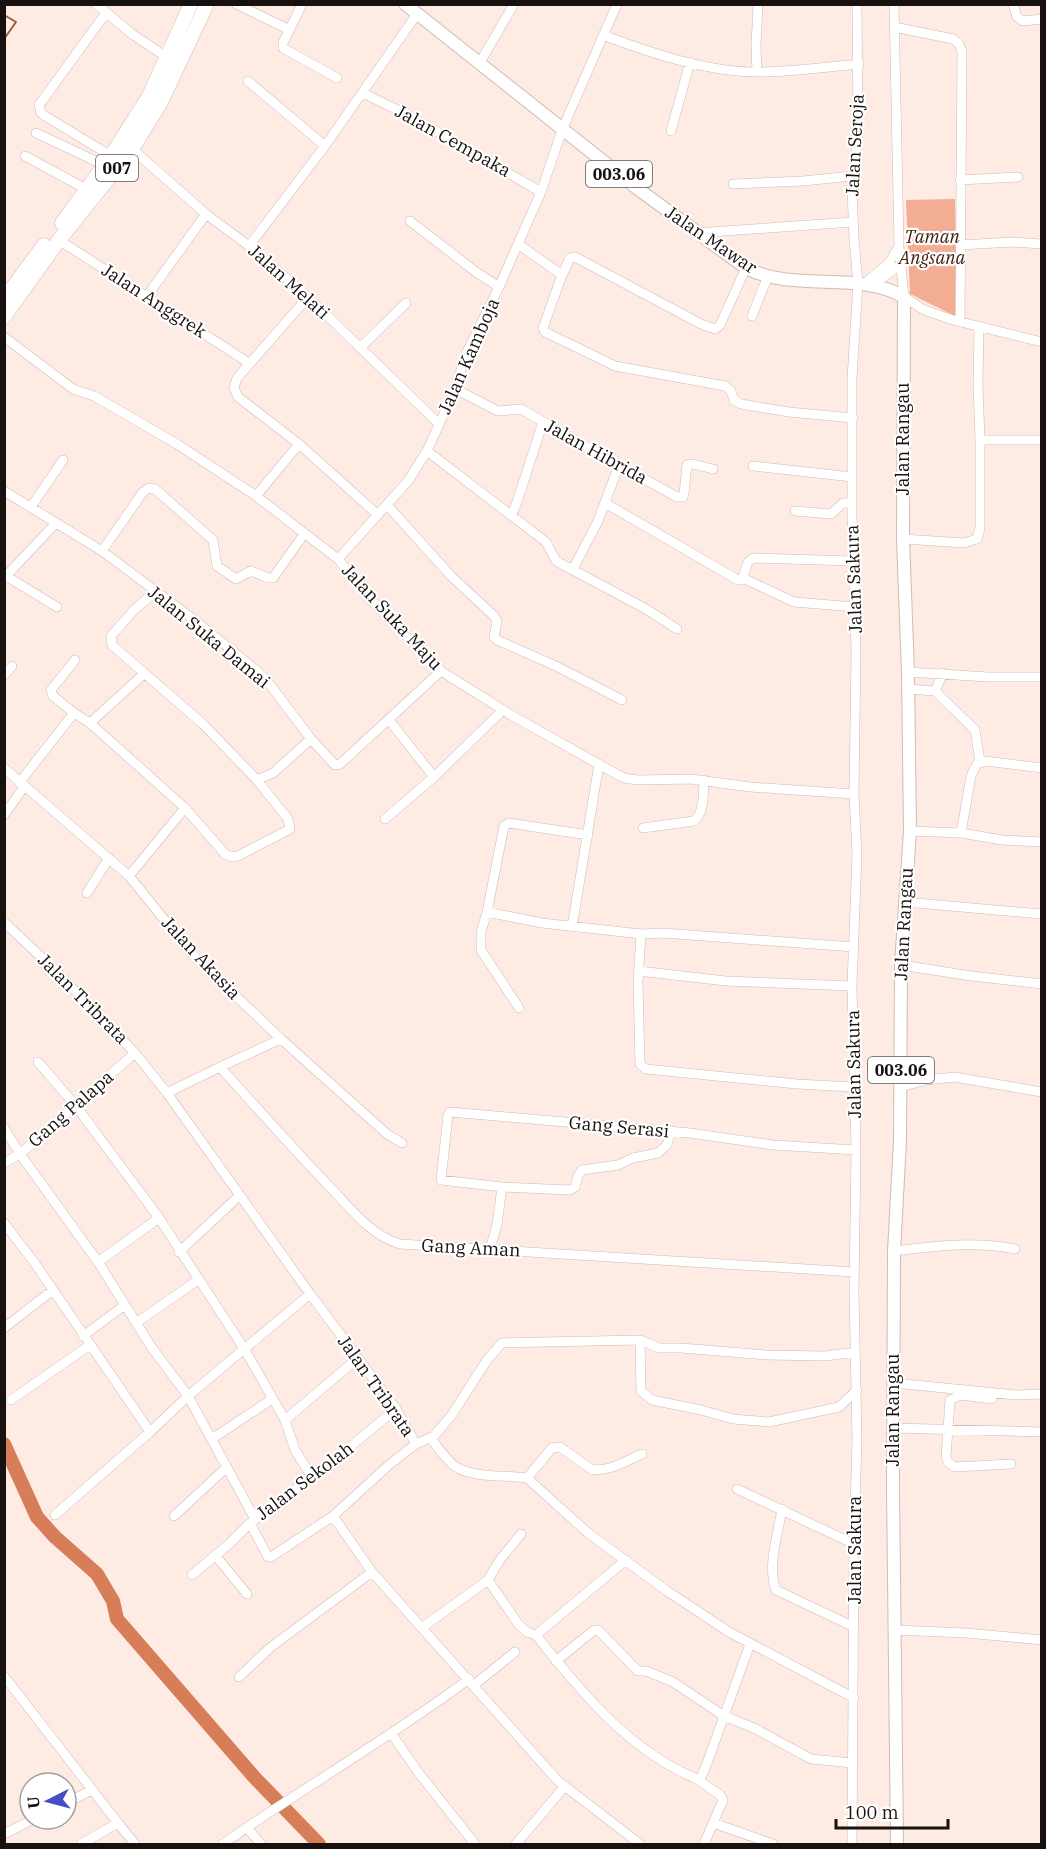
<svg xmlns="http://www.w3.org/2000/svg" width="1046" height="1849" font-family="'IBM Plex Serif',serif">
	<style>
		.green { fill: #f2ad92 }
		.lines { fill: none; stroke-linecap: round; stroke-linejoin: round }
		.stream { stroke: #9d5d42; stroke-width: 2 }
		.river { stroke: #d77d58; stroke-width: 14 }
		.minor-casing { stroke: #cebcb5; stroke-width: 10 }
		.major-casing { stroke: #cebcb5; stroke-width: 14 }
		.highway-casing { stroke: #cebcb5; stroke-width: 15 }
		.minor { stroke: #fff; stroke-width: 9 }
		.major { stroke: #fff; stroke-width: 12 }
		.highway { stroke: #fff; stroke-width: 14 }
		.labels { text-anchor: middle; stroke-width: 4.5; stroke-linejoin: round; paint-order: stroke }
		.shield { fill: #fff; stroke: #5d5857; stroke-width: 1.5 }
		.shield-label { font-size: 16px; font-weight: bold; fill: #17110f }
		.street-label { font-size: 18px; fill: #17110f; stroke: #fff }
		.park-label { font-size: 18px; font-style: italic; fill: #452011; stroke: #fff }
	</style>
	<rect width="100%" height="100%" fill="#feebe3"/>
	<path class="green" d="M955,199L957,317L910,294L906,200Z"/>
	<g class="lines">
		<path class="stream" d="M4,9L6,4
			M4,15L16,22L4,39"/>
		<path class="river" d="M4,1444L37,1517L55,1537L97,1574L113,1601L117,1619L255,1778L319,1844"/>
		<g class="minor-casing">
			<path id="minor" d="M96,4L132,34L168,58
				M236,4L290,30
				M302,4L283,43V48L337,78
				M894,4L899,246L904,297L924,310L953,320L1042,342
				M1013,4L1017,17L1023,21L1042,19
				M106,13L39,105L41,113L45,116L111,156
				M894,27L953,39L959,44L962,51L960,322
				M603,35C650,53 707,72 758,72C791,72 825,67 859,64
				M479,64L514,4
				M757,72L756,46L758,4
				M248,81L325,146
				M363,93L410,116L541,192
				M671,131L690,62
				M36,133L104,165
				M132,149L206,214L249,246L308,297L439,424
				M25,156L86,189
				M960,180L1018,177
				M733,184L803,181L852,176
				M410,221L476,272L499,287
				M696,233L853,222
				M59,240L249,363
				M518,244L562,275
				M960,245L1013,242L1042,244
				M249,246L325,146L417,14
				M746,268L720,325L715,329L701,324L575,257L570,258L562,275L543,328L545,332L615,366L725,386L731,391L734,400L741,404L789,412L853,418
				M863,285L889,263L898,248
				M871,286L900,265
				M147,296L206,214
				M308,297L237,378L234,388L238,397L299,444L378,515
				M752,316L768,276
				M979,326L978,385L980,440H1042
				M4,337L73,389L94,396L177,444L256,496L338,559L370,599L441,671L511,715L611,771L624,778L638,780L691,779L750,787L854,794
				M360,348L406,303
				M455,389L498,411L521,409L619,465L677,497H683L684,494L687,465L693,464L713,469
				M427,451L546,542L556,561L646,609L677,629
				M753,466L852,477
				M4,491L102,551L193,619L256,670L268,682L311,739L335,765L340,764L441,671
				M256,496L299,444
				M605,503L738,580H742L748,562L753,558L853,561
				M388,506L451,576L493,615L497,621L494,637L497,640L556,666L622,700
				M31,507L63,460
				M795,511L831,514L843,503H852
				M512,514L516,505L543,422
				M903,539L964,543L977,539L980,528V440
				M102,551L143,492L149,488L155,489L213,540L217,566L236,579L251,571L268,578H273L304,534
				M338,559L408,481L427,451L455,389L466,354L499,287L541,192L562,130L617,4
				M573,569L598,521L619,465
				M4,575L6,576L56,523
				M6,576L57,607
				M743,578L794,602L855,607
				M155,592L134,610L111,636L112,645L204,725L257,780L273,773L311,739
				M908,672L988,677H1042
				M4,675L12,666
				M908,689L935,691L943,673
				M935,691L975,730L980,762
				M74,713L53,696L51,690L75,660
				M389,720L434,777
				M90,723L145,673
				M4,768L129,876L193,955L281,1039L387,1134L402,1143
				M19,783L74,713L90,723L185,808L225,854L232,857L238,856L290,829L288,819L257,780
				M4,815L24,787
				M385,819L434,777L503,710
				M643,828L694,821C705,812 703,793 704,780
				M910,831L961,833L1002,840L1042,842
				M961,833L971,776L977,764L985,761L1042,768
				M129,876L185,808
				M87,893L109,858
				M905,902L1042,914
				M487,912L542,923L641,934
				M4,922L59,974L135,1053L167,1093L310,1294L396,1409L416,1444L390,1464L333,1516L372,1572L558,1781L640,1844
				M572,927L599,764
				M854,947L663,933L641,934L638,982L640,1064L646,1069L797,1084L854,1087
				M901,965L971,976L1042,984
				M639,971L726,981L852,986
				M519,1008L481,950V932L487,912L504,826L509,823L588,835
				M38,1062L76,1106L159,1218L245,1350L285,1420L358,1358
				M220,1067L281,1039
				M901,1087L926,1080L954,1077L1042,1092
				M167,1093L220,1067C255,1106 290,1145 326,1183C348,1205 369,1235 400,1244L854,1272
				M4,1128L20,1154L98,1262L152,1348L188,1396L255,1519
				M4,1163L20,1154L135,1053
				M502,1187L570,1190L575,1187L578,1176L582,1170L618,1165L633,1158L658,1153L667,1145L671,1131
				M4,1223L34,1262L150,1432
				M490,1249L497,1225L502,1187L441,1180L448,1115L450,1112L690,1133L773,1145L856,1150
				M894,1251C936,1246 973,1241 1015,1249
				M179,1252L240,1195
				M98,1262L159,1218
				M136,1323L198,1280
				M4,1328L53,1290
				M83,1336L125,1305
				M640,1340L641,1391L652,1400L701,1410L733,1419L769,1422L839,1407L857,1390
				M894,1383L1016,1395L1042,1394
				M992,1399L961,1395L950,1400L946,1457L948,1462L954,1467L1011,1464
				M11,1400L90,1345
				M285,1420L295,1450L312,1477
				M893,1428L1042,1432
				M212,1439L272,1399
				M431,1439C438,1447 447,1461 456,1467C473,1478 507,1475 527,1478L552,1448L560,1447L591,1469C608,1473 627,1460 642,1454
				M416,1444L434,1436L451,1416L487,1360L502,1343L640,1340L659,1348H681L766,1355L825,1356L855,1352
				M527,1478L588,1533L667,1591L729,1632L854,1698
				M737,1489L854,1544
				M782,1509C778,1534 767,1566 776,1590L854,1627
				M55,1515L150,1432L188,1396L310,1294
				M174,1516L227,1467
				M250,1523L268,1557H271L333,1516
				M215,1555L247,1594
				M192,1575L229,1544L250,1523L324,1468L396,1409
				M488,1580L519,1625L527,1632L536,1635C580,1691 629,1751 697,1779L701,1777L706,1766L750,1644
				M423,1627L488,1580L499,1561L521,1534
				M895,1630L966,1633L1042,1640
				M536,1635L626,1560
				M556,1661L593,1631L598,1630L638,1671H646L673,1682L724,1716L756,1729L811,1759L853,1763
				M4,1676L118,1823
				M239,1677L271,1647L372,1572
				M474,1685L515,1652
				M391,1733L418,1772L475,1844
				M697,1779L720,1795L723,1800L704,1844
				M66,1803L92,1790
				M713,1823L773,1844
				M247,1828L261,1844
				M4,1834L34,1819
				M81,1844L118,1823L135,1844
				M223,1844C304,1787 390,1738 469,1679
				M516,1844L565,1786
				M852,1844L854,1544L857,1440L854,1291L856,1150L852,986L857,855L854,794L856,651L852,516V378L858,284L854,239L852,190L858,131L857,4"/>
		</g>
		<g class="major-casing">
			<path id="major" d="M405,4L638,189L746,268C794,293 859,270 904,297L903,539L908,672L910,831L901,965L900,1141L894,1251L893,1488L897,1844"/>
		</g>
		<g class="highway-casing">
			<path id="highway" d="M62,223L111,156L149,96L191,4
				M4,299L44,245
				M4,317L59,240L132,149L161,102L207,4"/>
		</g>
		<use href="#minor" class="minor"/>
		<use href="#major" class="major"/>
		<use href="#highway" class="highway"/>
	</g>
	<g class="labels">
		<g class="shield">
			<rect x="96" y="155" width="42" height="26" rx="4.5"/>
			<rect x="586" y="161" width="66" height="26" rx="4.5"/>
			<rect x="868" y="1057" width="66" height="26" rx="4.5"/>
		</g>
		<g class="shield-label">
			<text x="117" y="174">007</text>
			<text x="619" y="180">003.06</text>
			<text x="901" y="1076">003.06</text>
		</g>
		<g class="street-label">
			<text transform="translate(453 141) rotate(29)" y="6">Jalan Cempaka</text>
			<text transform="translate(855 145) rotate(-87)" y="6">Jalan Seroja</text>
			<text transform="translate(711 240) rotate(34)" y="6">Jalan Mawar</text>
			<text transform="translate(289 282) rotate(42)" y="6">Jalan Melati</text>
			<text transform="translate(154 301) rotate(33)" y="6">Jalan Anggrek</text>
			<text transform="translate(469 356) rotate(-66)" y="6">Jalan Kamboja</text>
			<text transform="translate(903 439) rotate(-90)" y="6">Jalan Rangau</text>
			<text transform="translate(596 452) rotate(29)" y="6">Jalan Hibrida</text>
			<text transform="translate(854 579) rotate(-92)" y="6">Jalan Sakura</text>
			<text transform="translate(392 617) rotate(47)" y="6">Jalan Suka Maju</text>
			<text transform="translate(209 637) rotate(39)" y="6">Jalan Suka Damai</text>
			<text transform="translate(904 924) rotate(-87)" y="6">Jalan Rangau</text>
			<text transform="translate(201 958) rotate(47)" y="6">Jalan Akasia</text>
			<text transform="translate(83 999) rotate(45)" y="6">Jalan Tribrata</text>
			<text transform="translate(854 1064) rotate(-91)" y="6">Jalan Sakura</text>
			<text transform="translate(71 1109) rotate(-41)" y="6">Gang Palapa</text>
			<text transform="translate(619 1127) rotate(5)" y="6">Gang Serasi</text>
			<text transform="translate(471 1248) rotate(3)" y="6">Gang Aman</text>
			<text transform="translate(376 1386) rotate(55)" y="6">Jalan Tribrata</text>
			<text transform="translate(893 1410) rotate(-90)" y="6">Jalan Rangau</text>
			<text transform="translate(305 1481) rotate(-37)" y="6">Jalan Sekolah</text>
			<text transform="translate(855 1550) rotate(-90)" y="6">Jalan Sakura</text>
		</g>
		<g class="park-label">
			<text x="932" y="243">Taman<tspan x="932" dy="21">Angsana</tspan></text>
		</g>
	</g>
	<rect width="1046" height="1849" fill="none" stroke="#17110f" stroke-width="12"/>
	<g transform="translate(48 1801) rotate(264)"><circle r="28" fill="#ffffff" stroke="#a2a09f" stroke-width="1.5"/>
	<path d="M0-4.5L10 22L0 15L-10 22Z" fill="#454ec3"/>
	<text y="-9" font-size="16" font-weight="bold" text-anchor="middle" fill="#17110f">U</text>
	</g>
	<path d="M836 1819v9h112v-9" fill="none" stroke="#17110f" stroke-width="3"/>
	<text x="845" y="1819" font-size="18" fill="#17110f" stroke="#ffffff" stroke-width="4.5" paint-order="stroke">100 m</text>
</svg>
